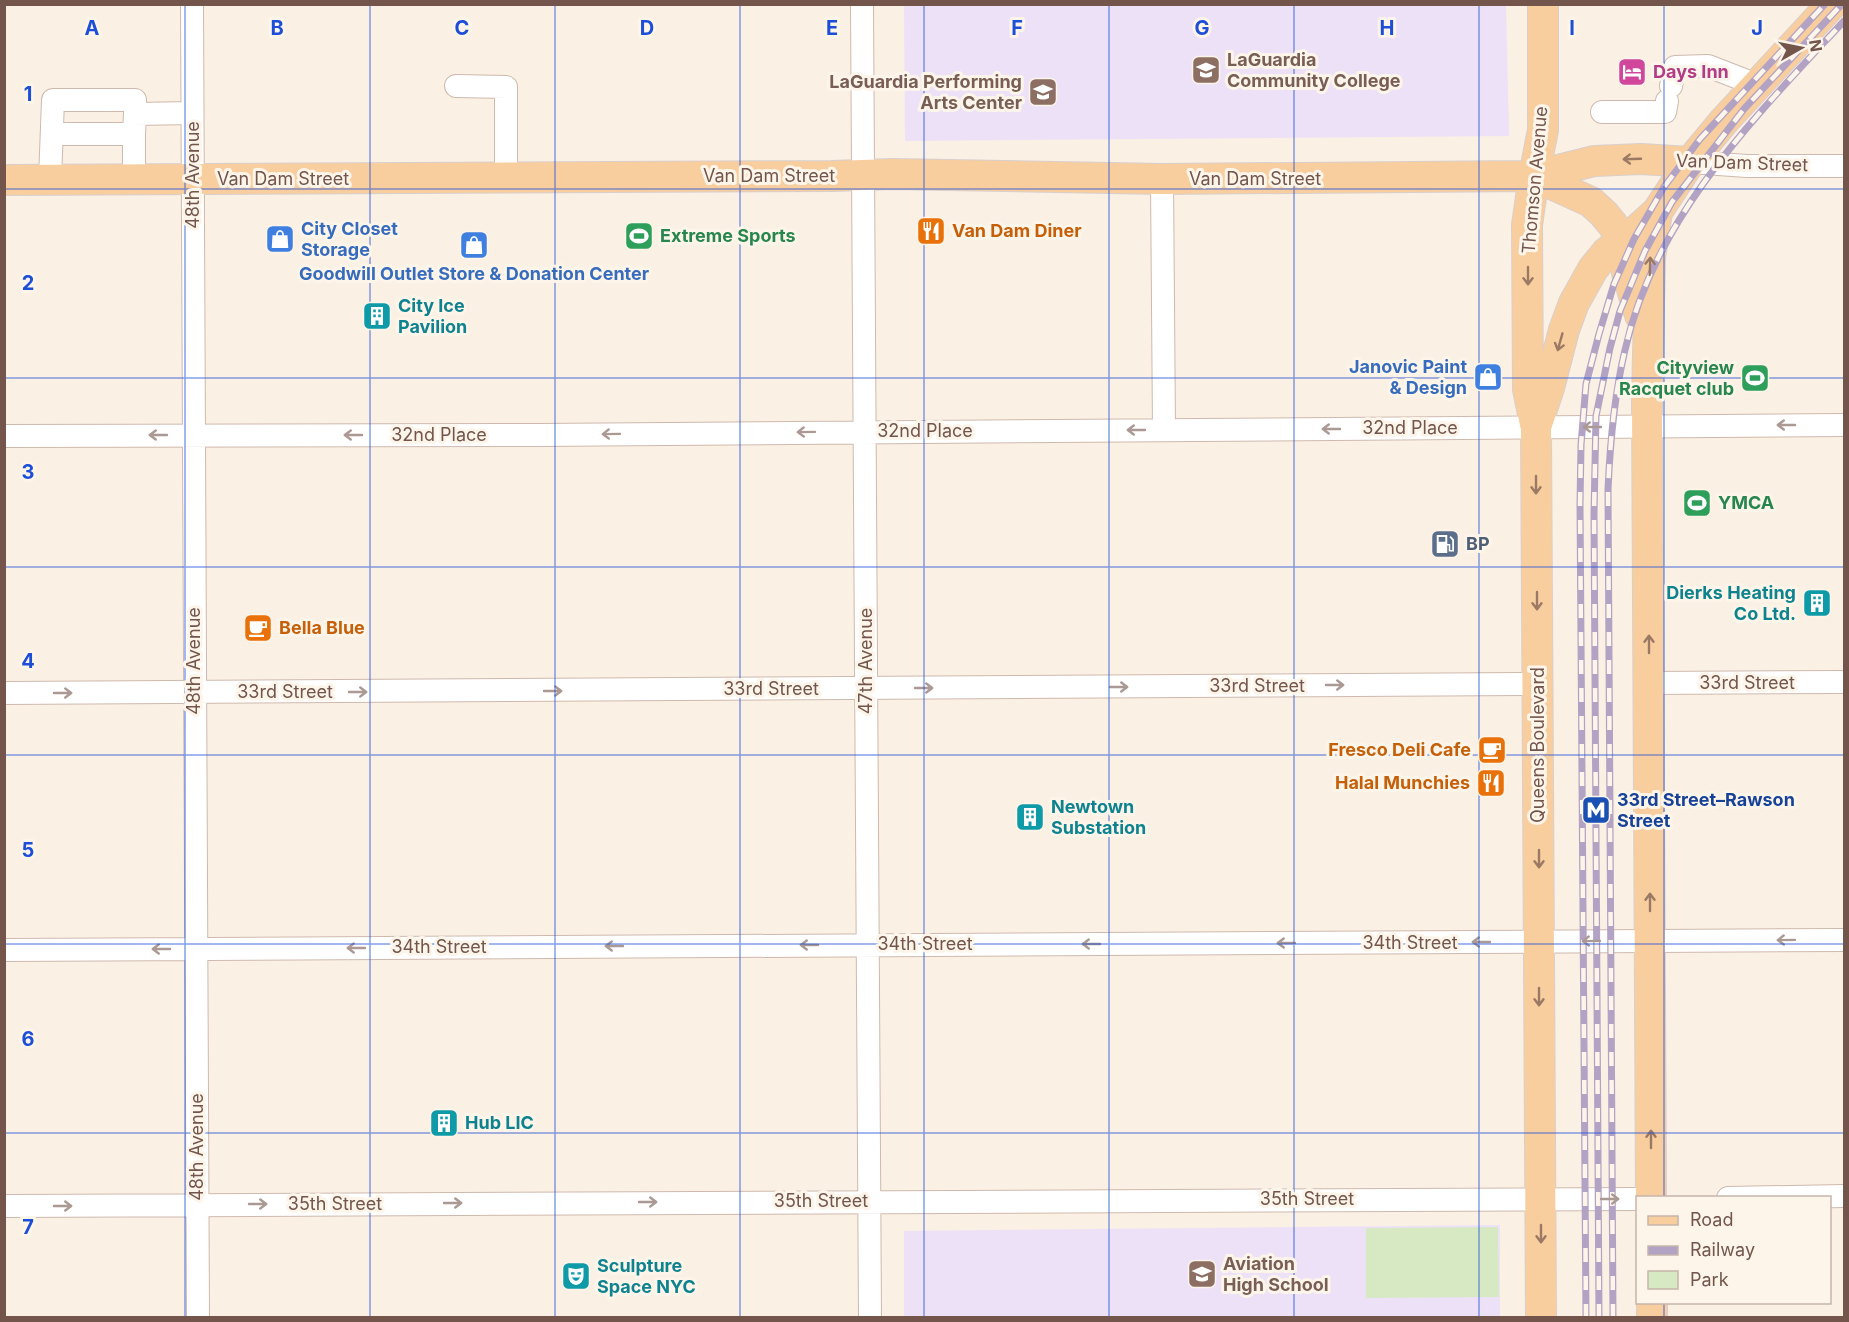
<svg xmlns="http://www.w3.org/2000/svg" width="1849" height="1322" font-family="Inter,sans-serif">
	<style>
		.education { fill: #ede1f8 }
		.green { fill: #d6e9c3 }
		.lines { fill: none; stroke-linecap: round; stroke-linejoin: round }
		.minor-casing { stroke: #cfb9ae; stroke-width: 24 }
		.major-casing { stroke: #d8cfcd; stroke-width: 32 }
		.minor { stroke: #fff; stroke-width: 22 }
		.major { stroke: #f8ce9f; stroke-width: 30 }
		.rail-casing { stroke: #b2a3c4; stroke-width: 7 }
		.rail { stroke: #fef5ea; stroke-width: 4.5; stroke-dasharray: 14; stroke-linecap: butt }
		.oneway { stroke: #9b7964 }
		.oneway2 { stroke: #ab9993 }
		.grid { fill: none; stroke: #1d4ed8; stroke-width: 1.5; stroke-opacity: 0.55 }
		.labels { text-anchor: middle; stroke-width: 6; stroke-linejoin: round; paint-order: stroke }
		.education-label { font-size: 18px; font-weight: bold; fill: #785e54; stroke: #fef5ea; text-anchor: start }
		.hotel-label { font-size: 18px; font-weight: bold; fill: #b23c85; stroke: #fef5ea; text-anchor: start }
		.street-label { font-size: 18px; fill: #73554b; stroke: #fef5ea }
		.shop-label { font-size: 18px; font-weight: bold; fill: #366cbe; stroke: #fef5ea; text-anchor: start }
		.food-label { font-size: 18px; font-weight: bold; fill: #c56008; stroke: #fef5ea; text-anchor: start }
		.leisure-label { font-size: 18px; font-weight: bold; fill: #27864d; stroke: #fef5ea; text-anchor: start }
		.culture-label { font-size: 18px; font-weight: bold; fill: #0d838f; stroke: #fef5ea; text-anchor: start }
		.service-label { font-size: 18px; font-weight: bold; fill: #4e5e75; stroke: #fef5ea; text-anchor: start }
		.transit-label { font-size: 18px; font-weight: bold; fill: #164399; stroke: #fef5ea; text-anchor: start }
		.grid-label { font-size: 20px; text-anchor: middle; font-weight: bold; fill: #1d4ed8; stroke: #fef5ea; stroke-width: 6; stroke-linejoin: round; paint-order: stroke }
	</style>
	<rect width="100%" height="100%" fill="#fbf0e4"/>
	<path class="education" d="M904,5H1506L1509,136L905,141Z
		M1500,1225V1317H904V1231Z"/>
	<path class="green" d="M1498,1227L1499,1297L1366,1298V1228Z"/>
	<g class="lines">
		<g class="minor-casing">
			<path id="minor" d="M192,4L198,1318
				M862,4L870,1318
				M456,86L506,87V178
				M1671,86L1675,67L1708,66L1757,85
				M1602,112H1665L1667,101
				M53,134H134L135,114
				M134,134V179
				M1690,162L1747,166H1844
				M1162,179L1164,430
				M50,180L53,100H135V114L192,113
				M4,436L539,435L1844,425
				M1649,683L1844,682
				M4,693L1538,684
				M4,950L1844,940
				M1728,1198L1844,1196
				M4,1206L1638,1199"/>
		</g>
		<g class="major-casing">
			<path id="major" d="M1534,176L1591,202L1604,214L1613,225L1622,240L1627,273L1640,315
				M4,180L832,176L893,174L1162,179L1534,176L1594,161L1641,159L1690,162
				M1535,424L1528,389L1527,225L1534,176L1543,130V4
				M1651,1198L1647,402L1650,258L1657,212
				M1652,1302V1318
				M1541,1318L1536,427L1549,388L1564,330L1574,303L1593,269L1606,253L1622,240L1637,230L1657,212L1690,162L1724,121L1832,4"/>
		</g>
		<use href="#minor" class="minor"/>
		<use href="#major" class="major"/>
		<g class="rail-casing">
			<path id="rail" d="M1586,1318L1580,504L1581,445L1586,384L1599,334L1614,284L1634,239L1664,187L1700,139L1825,4
				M1599,1318L1594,514L1596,416L1610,348L1620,311L1645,251L1672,202L1744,109L1842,4
				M1613,1318L1608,490C1610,443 1614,396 1625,350C1655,216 1754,118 1844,21"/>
		</g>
		<use href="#rail" class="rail"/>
	</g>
	<defs><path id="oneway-shaft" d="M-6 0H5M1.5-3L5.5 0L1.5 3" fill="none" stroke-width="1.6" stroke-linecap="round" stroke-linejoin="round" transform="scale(1.5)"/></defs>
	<g class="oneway">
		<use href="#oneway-shaft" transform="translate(1632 159) rotate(178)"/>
		<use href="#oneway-shaft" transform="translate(1650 266) rotate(-88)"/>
		<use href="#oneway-shaft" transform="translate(1528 276) rotate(90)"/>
		<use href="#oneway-shaft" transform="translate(1560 342) rotate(106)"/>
		<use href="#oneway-shaft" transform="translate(1536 485) rotate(90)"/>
		<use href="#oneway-shaft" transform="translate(1537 601) rotate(90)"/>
		<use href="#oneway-shaft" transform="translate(1649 644) rotate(-90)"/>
		<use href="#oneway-shaft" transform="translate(1539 859) rotate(90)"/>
		<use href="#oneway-shaft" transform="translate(1650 902) rotate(-90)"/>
		<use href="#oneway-shaft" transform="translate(1539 997) rotate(90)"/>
		<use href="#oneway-shaft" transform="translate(1651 1139) rotate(-90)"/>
		<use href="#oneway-shaft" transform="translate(1541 1234) rotate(90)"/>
	</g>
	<g class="oneway2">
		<use href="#oneway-shaft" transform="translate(1786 425) rotate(180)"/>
		<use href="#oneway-shaft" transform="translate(1592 427) rotate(180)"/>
		<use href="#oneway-shaft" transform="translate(1331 429) rotate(180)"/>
		<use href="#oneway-shaft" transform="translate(1136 430) rotate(180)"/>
		<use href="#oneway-shaft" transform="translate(806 432) rotate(179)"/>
		<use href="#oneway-shaft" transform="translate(611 434) rotate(179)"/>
		<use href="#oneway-shaft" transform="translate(158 435) rotate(180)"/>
		<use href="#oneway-shaft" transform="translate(353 435) rotate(180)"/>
		<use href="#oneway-shaft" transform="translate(1335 685)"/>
		<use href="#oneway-shaft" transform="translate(1119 687)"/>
		<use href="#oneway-shaft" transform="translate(924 688)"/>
		<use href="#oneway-shaft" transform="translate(553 691)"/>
		<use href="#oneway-shaft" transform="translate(358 692)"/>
		<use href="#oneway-shaft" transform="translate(63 693)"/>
		<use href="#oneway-shaft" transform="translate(1786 940) rotate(179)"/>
		<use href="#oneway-shaft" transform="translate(1591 941) rotate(179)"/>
		<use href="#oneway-shaft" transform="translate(1481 942) rotate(180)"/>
		<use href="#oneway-shaft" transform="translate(1286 943) rotate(180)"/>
		<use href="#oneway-shaft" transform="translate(1091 944) rotate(180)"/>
		<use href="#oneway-shaft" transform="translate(809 945) rotate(180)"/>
		<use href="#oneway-shaft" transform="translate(614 946) rotate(180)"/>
		<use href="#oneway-shaft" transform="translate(356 948) rotate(180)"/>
		<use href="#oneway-shaft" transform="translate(161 949) rotate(180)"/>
		<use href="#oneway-shaft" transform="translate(1610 1199)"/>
		<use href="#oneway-shaft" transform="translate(648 1202)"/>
		<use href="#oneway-shaft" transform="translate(453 1203)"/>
		<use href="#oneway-shaft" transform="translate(258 1204)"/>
		<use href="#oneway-shaft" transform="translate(63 1206)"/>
	</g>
	<path class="grid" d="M185,4V1318M370,4V1318M555,4V1318M740,4V1318M924,4V1318M1109,4V1318M1294,4V1318M1479,4V1318M1664,4V1198M4,189H1844M4,378H1844M4,567H1844M4,755H1844M4,944H1844M4,1133H1844M1664,1302V1318"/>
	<defs>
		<g id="university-square" transform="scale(1.5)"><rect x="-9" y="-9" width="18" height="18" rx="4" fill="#8d6e63" stroke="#fef5ea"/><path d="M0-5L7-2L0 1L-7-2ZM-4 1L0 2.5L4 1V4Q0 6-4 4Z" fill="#fff"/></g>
		<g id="hotel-square" transform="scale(1.5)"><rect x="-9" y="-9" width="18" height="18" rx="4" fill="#d1479c" stroke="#fef5ea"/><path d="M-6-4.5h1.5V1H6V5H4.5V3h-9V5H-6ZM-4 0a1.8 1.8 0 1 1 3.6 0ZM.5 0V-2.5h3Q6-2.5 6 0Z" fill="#fff"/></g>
		<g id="restaurant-square" transform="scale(1.5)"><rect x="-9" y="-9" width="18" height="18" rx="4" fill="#e8710a" stroke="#fef5ea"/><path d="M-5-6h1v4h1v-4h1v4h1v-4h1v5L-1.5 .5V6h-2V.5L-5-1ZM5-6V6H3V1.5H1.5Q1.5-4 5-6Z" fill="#fff"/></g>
		<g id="stadium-square" transform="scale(1.5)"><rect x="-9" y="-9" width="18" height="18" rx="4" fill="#2e9e5b" stroke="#fef5ea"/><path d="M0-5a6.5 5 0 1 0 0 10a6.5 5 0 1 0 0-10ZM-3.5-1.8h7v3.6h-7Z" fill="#fff"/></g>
		<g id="shop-square" transform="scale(1.5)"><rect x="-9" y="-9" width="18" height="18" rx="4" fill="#3f7fe0" stroke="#fef5ea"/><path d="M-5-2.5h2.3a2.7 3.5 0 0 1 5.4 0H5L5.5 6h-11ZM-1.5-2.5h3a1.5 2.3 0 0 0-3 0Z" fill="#fff"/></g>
		<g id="building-square" transform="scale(1.5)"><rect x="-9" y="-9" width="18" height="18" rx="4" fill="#0f9aa8" stroke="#fef5ea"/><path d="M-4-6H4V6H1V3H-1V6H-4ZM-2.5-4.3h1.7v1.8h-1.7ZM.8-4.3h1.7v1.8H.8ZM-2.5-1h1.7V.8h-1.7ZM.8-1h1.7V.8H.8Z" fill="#fff"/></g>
		<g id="fuel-square" transform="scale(1.5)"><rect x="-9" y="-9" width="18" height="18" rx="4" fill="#5c6f8a" stroke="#fef5ea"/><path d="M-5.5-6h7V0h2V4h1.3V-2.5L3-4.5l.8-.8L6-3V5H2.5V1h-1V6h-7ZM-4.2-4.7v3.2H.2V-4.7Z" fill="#fff"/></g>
		<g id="cafe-square" transform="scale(1.5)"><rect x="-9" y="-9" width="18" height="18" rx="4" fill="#e8710a" stroke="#fef5ea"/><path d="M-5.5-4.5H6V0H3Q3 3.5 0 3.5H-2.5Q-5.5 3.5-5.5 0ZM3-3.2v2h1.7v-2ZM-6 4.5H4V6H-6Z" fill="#fff"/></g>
		<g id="metro-square" transform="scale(1.5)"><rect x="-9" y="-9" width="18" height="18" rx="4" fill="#1a4fb4" stroke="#fef5ea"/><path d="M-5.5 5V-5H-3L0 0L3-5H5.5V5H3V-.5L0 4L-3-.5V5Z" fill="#fff"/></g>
		<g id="school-square" transform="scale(1.5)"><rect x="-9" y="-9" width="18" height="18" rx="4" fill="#8d6e63" stroke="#fef5ea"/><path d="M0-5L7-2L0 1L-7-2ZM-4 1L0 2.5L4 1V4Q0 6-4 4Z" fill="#fff"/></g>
		<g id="theatre-square" transform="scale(1.5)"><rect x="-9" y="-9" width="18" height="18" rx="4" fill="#0f9aa8" stroke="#fef5ea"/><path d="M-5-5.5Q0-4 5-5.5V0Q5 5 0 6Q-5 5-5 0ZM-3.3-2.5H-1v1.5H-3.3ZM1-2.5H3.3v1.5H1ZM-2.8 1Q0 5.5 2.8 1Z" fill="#fff"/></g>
	</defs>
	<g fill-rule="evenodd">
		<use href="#university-square" x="1206" y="70"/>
		<use href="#hotel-square" x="1632" y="72"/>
		<use href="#university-square" x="1043" y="92"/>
		<use href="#restaurant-square" x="931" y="231"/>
		<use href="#stadium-square" x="639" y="236"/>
		<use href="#shop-square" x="280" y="239"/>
		<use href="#shop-square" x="474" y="245"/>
		<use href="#building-square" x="377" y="316"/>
		<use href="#shop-square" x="1488" y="377"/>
		<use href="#stadium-square" x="1755" y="378"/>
		<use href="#stadium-square" x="1697" y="503"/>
		<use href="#fuel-square" x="1445" y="544"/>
		<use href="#building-square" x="1817" y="603"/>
		<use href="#cafe-square" x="258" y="628"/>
		<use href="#cafe-square" x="1492" y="750"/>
		<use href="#restaurant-square" x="1491" y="783"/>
		<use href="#metro-square" x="1596" y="810"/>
		<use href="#building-square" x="1030" y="817"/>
		<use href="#building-square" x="444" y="1123"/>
		<use href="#school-square" x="1202" y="1274"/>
		<use href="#theatre-square" x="576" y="1276"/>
	</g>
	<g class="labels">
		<g class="education-label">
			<text x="1227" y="66">LaGuardia<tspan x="1227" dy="21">Community College</tspan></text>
			<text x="1022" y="88" text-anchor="end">LaGuardia Performing<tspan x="1022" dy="21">Arts Center</tspan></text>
			<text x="1223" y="1270">Aviation<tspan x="1223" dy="21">High School</tspan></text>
		</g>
		<g class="hotel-label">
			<text x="1653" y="78">Days Inn</text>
		</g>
		<g class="street-label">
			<text transform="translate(1742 163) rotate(2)" y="6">Van Dam Street</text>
			<text transform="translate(193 175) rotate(-90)" y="6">48th Avenue</text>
			<text x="769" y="182">Van Dam Street</text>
			<text x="283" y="185">Van Dam Street</text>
			<text x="1255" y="185">Van Dam Street</text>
			<text transform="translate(1535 180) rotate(-85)" y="6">Thomson Avenue</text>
			<text x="1410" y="434">32nd Place</text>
			<text x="925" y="437">32nd Place</text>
			<text x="439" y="441">32nd Place</text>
			<text transform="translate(194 661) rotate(-90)" y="6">48th Avenue</text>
			<text transform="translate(866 661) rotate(-90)" y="6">47th Avenue</text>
			<text x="1747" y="689">33rd Street</text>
			<text x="1257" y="692">33rd Street</text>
			<text x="771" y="695">33rd Street</text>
			<text x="285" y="698">33rd Street</text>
			<text transform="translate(1538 745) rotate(-90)" y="6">Queens Boulevard</text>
			<text x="1410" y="949">34th Street</text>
			<text x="925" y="950">34th Street</text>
			<text x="439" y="953">34th Street</text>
			<text transform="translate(197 1147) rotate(-90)" y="6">48th Avenue</text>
			<text x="1307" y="1205">35th Street</text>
			<text x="821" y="1207">35th Street</text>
			<text x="335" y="1210">35th Street</text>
		</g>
		<g class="shop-label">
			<text x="301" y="235">City Closet<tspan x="301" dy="21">Storage</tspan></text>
			<text x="474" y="280" text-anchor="middle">Goodwill Outlet Store &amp; Donation Center</text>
			<text x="1467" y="373" text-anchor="end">Janovic Paint<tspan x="1467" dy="21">&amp; Design</tspan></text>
		</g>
		<g class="food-label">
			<text x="952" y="237">Van Dam Diner</text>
			<text x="279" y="634">Bella Blue</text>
			<text x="1471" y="756" text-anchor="end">Fresco Deli Cafe</text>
			<text x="1470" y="789" text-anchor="end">Halal Munchies</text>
		</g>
		<g class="leisure-label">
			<text x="660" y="242">Extreme Sports</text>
			<text x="1734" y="374" text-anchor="end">Cityview<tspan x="1734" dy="21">Racquet club</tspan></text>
			<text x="1718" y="509">YMCA</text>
		</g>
		<g class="culture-label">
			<text x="398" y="312">City Ice<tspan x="398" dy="21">Pavilion</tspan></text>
			<text x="1796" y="599" text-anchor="end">Dierks Heating<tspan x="1796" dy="21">Co Ltd.</tspan></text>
			<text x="1051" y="813">Newtown<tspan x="1051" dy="21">Substation</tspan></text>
			<text x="465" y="1129">Hub LIC</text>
			<text x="597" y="1272">Sculpture<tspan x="597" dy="21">Space NYC</tspan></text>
		</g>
		<g class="service-label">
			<text x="1466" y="550">BP</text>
		</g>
		<g class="transit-label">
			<text x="1617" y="806">33rd Street–Rawson<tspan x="1617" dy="21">Street</tspan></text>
		</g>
	</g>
	<g class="grid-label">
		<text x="92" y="35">A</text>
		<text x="277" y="35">B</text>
		<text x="462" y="35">C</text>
		<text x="647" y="35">D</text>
		<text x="832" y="35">E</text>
		<text x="1017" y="35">F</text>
		<text x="1202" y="35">G</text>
		<text x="1387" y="35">H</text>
		<text x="1572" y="35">I</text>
		<text x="1757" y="35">J</text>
		<text x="28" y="101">1</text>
		<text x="28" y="290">2</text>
		<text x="28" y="479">3</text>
		<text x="28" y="668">4</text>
		<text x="28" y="857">5</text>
		<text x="28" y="1046">6</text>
		<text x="28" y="1234">7</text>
	</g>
	<rect width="1849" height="1322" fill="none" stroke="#73554b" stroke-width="12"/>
	<rect x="1636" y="1196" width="195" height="108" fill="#fef5ea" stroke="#c6b5aa" stroke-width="1.5"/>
	<rect x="1648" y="1216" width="30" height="9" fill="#f8ce9f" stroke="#c6b5aa" stroke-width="1.5"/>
	<text x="1690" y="1226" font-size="18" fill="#73554b">Road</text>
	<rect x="1648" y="1246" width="30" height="9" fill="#b2a3c4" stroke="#c6b5aa" stroke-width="1.5"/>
	<text x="1690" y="1256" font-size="18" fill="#73554b">Railway</text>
	<rect x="1648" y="1271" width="30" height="18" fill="#d6e9c3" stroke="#c6b5aa" stroke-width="1.5"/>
	<text x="1690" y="1286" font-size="18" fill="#73554b">Park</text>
	<g transform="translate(1801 48) rotate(81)" stroke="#fef5ea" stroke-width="4.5" paint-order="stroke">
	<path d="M0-4.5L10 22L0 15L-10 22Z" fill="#73554b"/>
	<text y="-9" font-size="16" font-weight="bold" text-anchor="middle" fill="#73554b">N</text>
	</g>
</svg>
